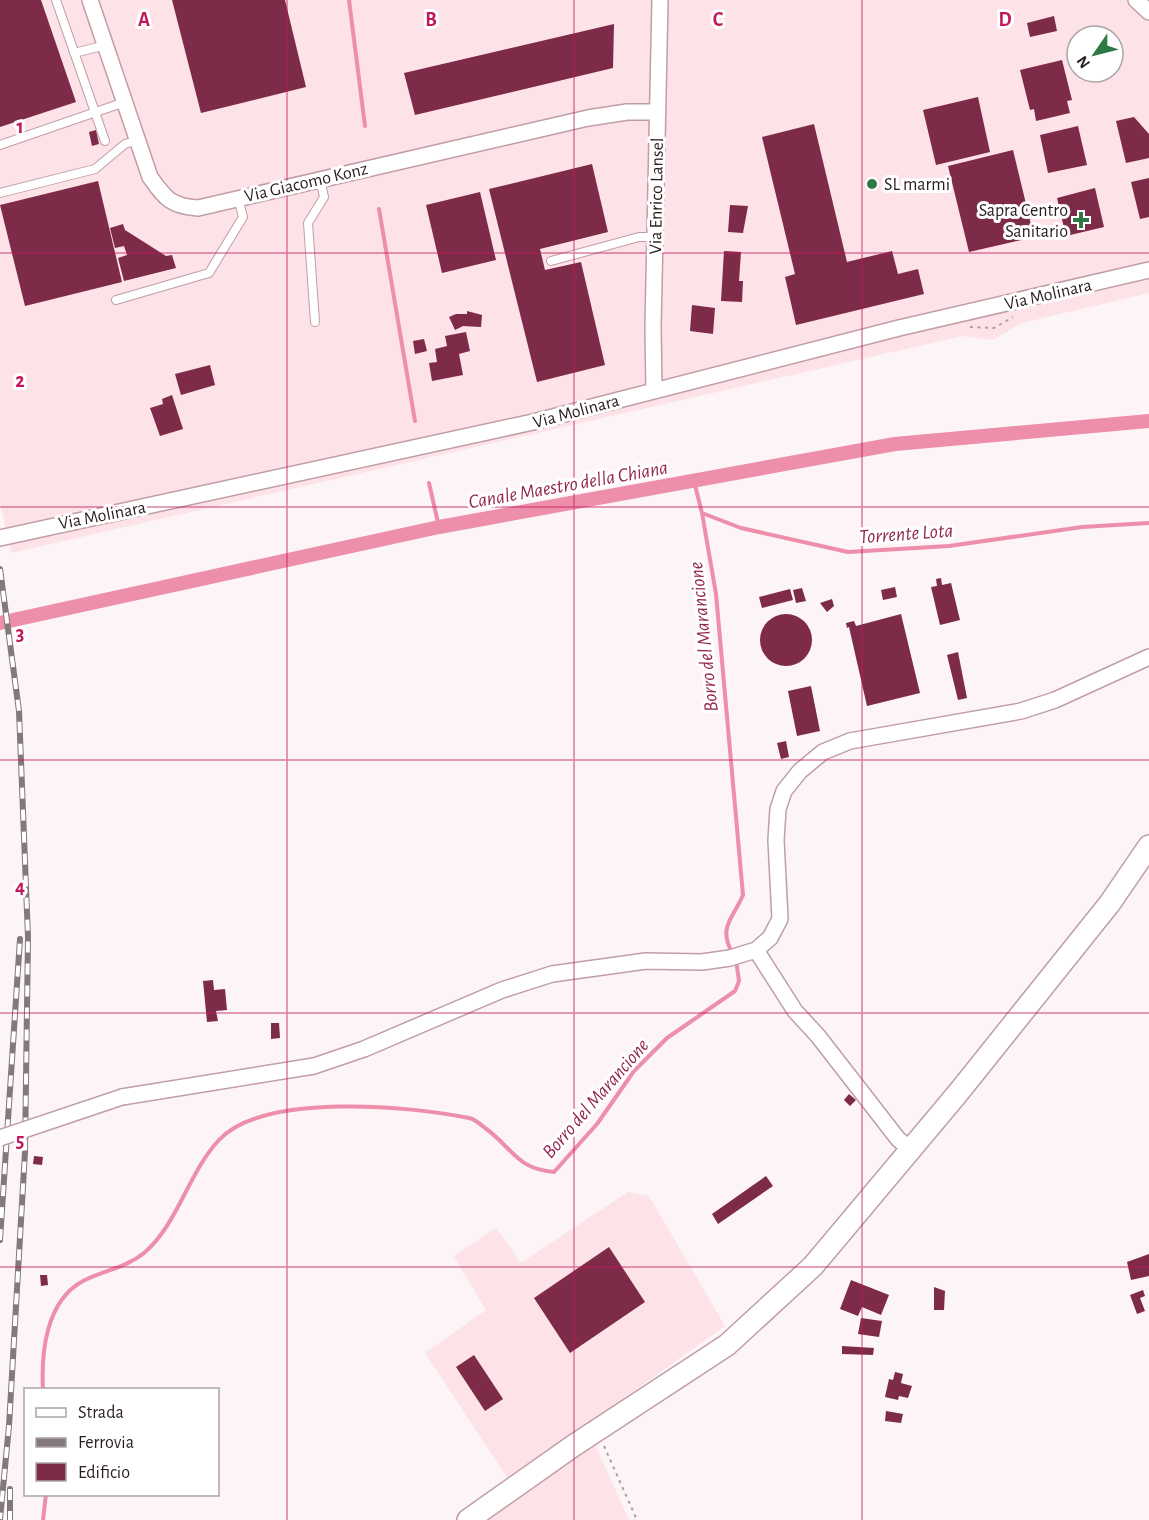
<svg xmlns="http://www.w3.org/2000/svg" width="1149" height="1520" font-family="'Alegreya Sans',sans-serif">
	<style>
		.built { fill: #fde2e8; fill-rule: evenodd }
		.lines { fill: none; stroke-linecap: round; stroke-linejoin: round }
		.stream { stroke: #ed8eaa; stroke-width: 4 }
		.canal { stroke: #ed8eaa; stroke-width: 14 }
		.building { fill: #7e2a49 }
		.lane-casing { stroke: #c19ea6; stroke-width: 10 }
		.street-casing { stroke: #c19ea6; stroke-width: 18 }
		.secondary-casing { stroke: #c19ea6; stroke-width: 24 }
		.path { stroke: #a89ea0; stroke-width: 2; stroke-dasharray: 3 4.5; stroke-linecap: butt }
		.lane { stroke: #fff; stroke-width: 8 }
		.street { stroke: #fff; stroke-width: 15 }
		.secondary { stroke: #fff; stroke-width: 21 }
		.rail-casing { stroke: #83787a; stroke-width: 6 }
		.rail { stroke: #fff; stroke-width: 4; stroke-dasharray: 11; stroke-linecap: butt }
		.street-bridge-casing { stroke: #c19ea6; stroke-width: 18; stroke-linecap: butt }
		.street-bridge { stroke: #fff; stroke-width: 15 }
		.grid { fill: none; stroke: #c2185b; stroke-width: 1.5; stroke-opacity: 0.55 }
		.poi-dot { fill: #2e7846; stroke: #fff; stroke-width: 2 }
		.labels { text-anchor: middle; stroke-width: 6; stroke-linejoin: round; paint-order: stroke }
		.street-label { font-size: 18px; fill: #2a1d20; stroke: #fff }
		.poi-label { font-size: 18px; fill: #2a1d20; stroke: #fff; text-anchor: start }
		.water-label { font-size: 20px; font-style: italic; fill: #932550; stroke: #fff }
		.grid-label { font-size: 20px; text-anchor: middle; font-weight: bold; fill: #c2185b; stroke: #fff; stroke-width: 6; stroke-linejoin: round; paint-order: stroke }
	</style>
	<rect width="100%" height="100%" fill="#fcf4f6"/>
	<path class="built" d="M0,0H1149V293L1022,323L993,340L963,336L11,553L0,502ZM1077,36H1113V72H1077Z
		M628,1192L649,1196L725,1326L586,1425L629,1520H478L511,1483L425,1353L486,1310L454,1256L496,1228L521,1263Z"/>
	<g class="lines">
		<path class="stream" d="M349,0L365,126
			M379,209L415,421
			M694,481L702,513L741,528L848,552L949,546L1082,527L1149,523
			M429,483L439,527
			M702,513L716,594L743,895C733,919 718,926 732,953
			M43,1390C41,1352 46,1301 83,1281C104,1270 126,1268 144,1253C178,1224 188,1173 219,1140C264,1092 410,1106 469,1118C475,1119 480,1124 485,1128C513,1148 516,1169 554,1172L597,1124L634,1071L667,1038L735,991L739,981L736,960
			M43,1520L46,1494"/>
		<path class="canal" d="M0,623L439,527L895,444L1149,421"/>
	</g>
	<path class="building" d="M0,0H41L76,102L0,127Z
		M172,0H285L306,87L201,113Z
		M1054,16L1057,31L1030,37L1027,23Z
		M614,24L613,68L415,115L404,73Z
		M1062,60L1072,100L1067,101L1070,113L1036,121L1034,109L1030,110L1020,70Z
		M978,97L990,152L936,165L923,110Z
		M1134,117L1149,134V158L1126,163L1116,121Z
		M814,124L847,262L892,251L898,274L918,269L924,294L796,325L785,277L795,274L762,137Z
		M1078,126L1087,165L1048,173L1040,135Z
		M96,130L99,144L92,146L89,132Z
		M1013,150L1034,237L969,252L948,166Z
		M592,164L608,232L540,249L545,270L581,262L605,365L537,382L489,189Z
		M1149,178V217L1140,219L1131,182Z
		M98,181L122,282L25,306L0,205Z
		M1095,188L1104,227L1066,236L1057,198Z
		M480,192L496,260L442,273L426,205Z
		M730,205L748,206L743,233L728,232Z
		M123,224L125,230L166,256L172,255L176,268L124,281L118,258L127,255L124,246L115,248L110,228Z
		M724,251L741,252L739,281H743L742,302L721,301Z
		M692,305L715,308L713,334L690,331Z
		M467,311L482,315L481,327L463,326L455,330L449,317L456,314H467Z
		M466,332L470,351L459,354L463,375L432,381L429,363L437,362L435,349L447,346L445,336Z
		M424,339L427,351L415,354L413,341Z
		M210,365L215,385L181,395L175,374Z
		M172,395L183,429L160,436L150,408L163,404L162,399Z
		M941,578L942,585L951,583L960,620L940,625L931,587L937,586L936,579Z
		M895,587L897,597L883,600L881,590Z
		M802,588L806,601L796,603L793,590Z
		M790,589L793,600L762,608L759,597Z
		M832,599L834,606L827,612L820,603Z
		M760 640a26 26 0 1 1 52 0a26 26 0 1 1-52 0Z
		M901,614L920,693L867,706L849,627L847,628L846,623L854,621L856,626Z
		M958,652L967,698L958,700L947,655Z
		M811,686L820,731L797,736L788,691Z
		M786,741L789,757L781,759L777,743Z
		M213,980L214,990L225,989L227,1010L216,1011L218,1021L207,1022L203,981Z
		M271,1023H279L280,1038L271,1039Z
		M849,1094L856,1100L850,1106L844,1100Z
		M34,1156L43,1157L42,1165L33,1164Z
		M766,1176L773,1186L718,1224L712,1214Z
		M609,1247L645,1302L570,1353L534,1298Z
		M1149,1254V1276L1131,1280L1127,1262Z
		M40,1275H47L48,1285L41,1286Z
		M851,1280L889,1295L881,1315L862,1307L858,1316L840,1309Z
		M934,1287L945,1291L944,1310H934Z
		M1143,1290L1145,1296L1140,1298L1145,1311L1137,1314L1130,1295Z
		M861,1318L882,1321L879,1337L858,1334Z
		M842,1346L874,1348L873,1355L842,1354Z
		M474,1355L503,1399L485,1411L456,1367Z
		M895,1372L903,1374L901,1383L912,1386L908,1398L899,1396L898,1400L885,1397L889,1379L893,1380Z
		M886,1411L903,1414L901,1423L885,1421Z"/>
	<g class="lines">
		<g class="lane-casing">
			<path id="lane" d="M56,0L105,141
				M74,53L106,45
				M0,145L125,102
				M0,193L95,169L125,144L138,140
				M551,261L639,237H655
				M116,300L209,273L243,217L238,198
				M315,322L308,223L324,197L320,179"/>
		</g>
		<g class="street-casing">
			<path id="street" d="M90,0L150,177C165,198 170,206 198,208L588,118L627,112H658
				M1136,0L1149,12
				M654,391L653,327L660,0
				M0,538L533,422L899,328L1149,270
				M756,950L795,1011L818,1036L898,1139L910,1149
				M122,1097L314,1066L364,1049L502,990L552,974L646,961L702,962L730,958L756,950L770,938L780,919L776,840L778,809L784,791L800,771L823,752L850,741L1021,711L1055,700L1149,657"/>
		</g>
		<g class="secondary-casing">
			<path id="secondary" d="M468,1520L573,1446L727,1345L813,1266L958,1093L1110,903L1149,846"/>
		</g>
		<path class="path" d="M970,327L994,328L1013,317
			M604,1446L637,1520"/>
		<use href="#lane" class="lane"/>
		<use href="#street" class="street"/>
		<use href="#secondary" class="secondary"/>
		<g class="rail-casing">
			<path id="rail" d="M0,569L19,711L28,937L25,1152L9,1426L0,1519
				M0,1240L20,939
				M10,1489V1520"/>
		</g>
		<use href="#rail" class="rail"/>
		<g class="street-bridge-casing">
			<path id="street-bridge" d="M0,1138L122,1097"/>
		</g>
		<use href="#street-bridge" class="street-bridge"/>
	</g>
	<path class="grid" d="M287,0V1520M574,0V1520M862,0V1520M0,253H1149M0,507H1149M0,760H1149M0,1013H1149M0,1267H1149"/>
	<g class="poi-dot">
		<circle cx="872" cy="184" r="6"/>
		<path d="M1078 211h6v6h6v6h-6v6h-6v-6h-6v-6h6z"/>
	</g>
	<g class="labels">
		<g class="street-label">
			<text transform="translate(306 182) rotate(-13)" y="6">Via Giacomo Konz</text>
			<text transform="translate(656 196) rotate(-89)" y="6">Via Enrico Lansel</text>
			<text transform="translate(1048 294) rotate(-13)" y="6">Via Molinara</text>
			<text transform="translate(576 411) rotate(-15)" y="6">Via Molinara</text>
			<text transform="translate(102 515) rotate(-11)" y="6">Via Molinara</text>
		</g>
		<g class="poi-label">
			<text x="884" y="190">SL marmi</text>
			<text x="1068" y="216" text-anchor="end">Sapra Centro<tspan x="1068" dy="21">Sanitario</tspan></text>
		</g>
		<g class="water-label">
			<text transform="translate(568 484) rotate(-10)" y="7">Canale Maestro della Chiana</text>
			<text transform="translate(906 533) rotate(-4)" y="7">Torrente Lota</text>
			<text transform="translate(703 637) rotate(-96)" y="7">Borro del Marancione</text>
			<text transform="translate(595 1098) rotate(-49)" y="7">Borro del Marancione</text>
		</g>
	</g>
	<g class="grid-label">
		<text x="144" y="26">A</text>
		<text x="431" y="26">B</text>
		<text x="718" y="26">C</text>
		<text x="1005" y="26">D</text>
		<text x="20" y="133">1</text>
		<text x="20" y="387">2</text>
		<text x="20" y="640">3</text>
		<text x="20" y="893">4</text>
		<text x="20" y="1147">5</text>
	</g>
	<rect x="24" y="1388" width="195" height="108" fill="#ffffff" stroke="#aaa5a6" stroke-width="1.5"/>
	<rect x="36" y="1408" width="30" height="9" fill="#ffffff" stroke="#aaa5a6" stroke-width="1.5"/>
	<text x="78" y="1418" font-size="18" fill="#2a1d20">Strada</text>
	<rect x="36" y="1438" width="30" height="9" fill="#83787a" stroke="#aaa5a6" stroke-width="1.5"/>
	<text x="78" y="1448" font-size="18" fill="#2a1d20">Ferrovia</text>
	<rect x="36" y="1463" width="30" height="18" fill="#7e2a49" stroke="#aaa5a6" stroke-width="1.5"/>
	<text x="78" y="1478" font-size="18" fill="#2a1d20">Edificio</text>
	<g transform="translate(1095 54) rotate(235)"><circle r="28" fill="#ffffff" stroke="#aaa5a6" stroke-width="1.5"/>
	<path d="M0-4.5L10 22L0 15L-10 22Z" fill="#2e7846"/>
	<text y="-9" font-size="16" font-weight="bold" text-anchor="middle" fill="#2a1d20">N</text>
	</g>
</svg>
